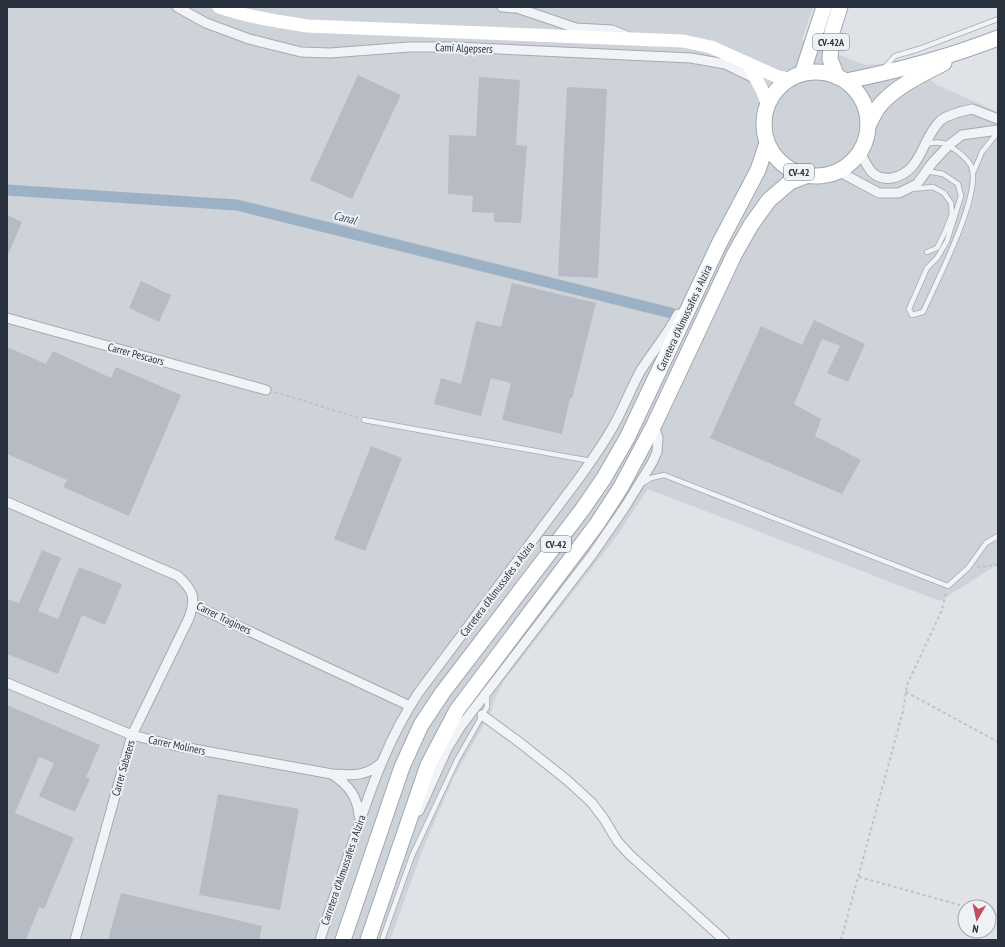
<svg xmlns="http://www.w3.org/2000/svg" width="1005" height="947" font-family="'PT Sans Narrow',sans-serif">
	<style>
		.built { fill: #ced2d9 }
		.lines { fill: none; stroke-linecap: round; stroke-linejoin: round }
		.canal { stroke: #9db1c5; stroke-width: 11 }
		.building { fill: #b7bcc4 }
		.service-casing { stroke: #a5aab2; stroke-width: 6 }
		.minor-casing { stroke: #a5aab2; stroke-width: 11 }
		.primary-casing { stroke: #9fa7b2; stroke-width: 17 }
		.path { stroke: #bec1c6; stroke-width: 2; stroke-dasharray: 3 3; stroke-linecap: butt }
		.service { stroke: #f2f3f6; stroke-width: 4.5 }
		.minor { stroke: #f2f3f6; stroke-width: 9 }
		.secondary { stroke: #fff; stroke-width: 13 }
		.primary { stroke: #fff; stroke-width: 15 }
		.labels { text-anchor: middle; stroke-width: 4; stroke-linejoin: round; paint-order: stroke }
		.shield { fill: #eff2f5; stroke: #646b75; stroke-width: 1 }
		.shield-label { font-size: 10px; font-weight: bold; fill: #29313e }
		.street-label { font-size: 11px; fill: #29313e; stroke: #eff2f5 }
		.water-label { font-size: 12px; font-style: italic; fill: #36506f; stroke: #eff2f5 }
	</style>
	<rect width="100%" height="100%" fill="#dfe3e8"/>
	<path class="built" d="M7,7H813L802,40L865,65L910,62L937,85L998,112V564L940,601L648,489L616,537L504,681L493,702L492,710L454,777L424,846L390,940H7Z"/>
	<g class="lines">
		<path class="canal" d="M7,190L237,205L671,313"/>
	</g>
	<path class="building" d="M358,75L401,95L352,199L310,180Z
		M479,77L520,80L516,145L527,146L521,223L494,222V213L472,212L473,196L448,194L449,135L476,136Z
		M567,87L607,89L598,278L558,276Z
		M7,215L22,222L7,257Z
		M141,281L171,295L159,322L129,308Z
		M512,283L596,303L572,398H570L562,434L502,420L511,383L491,378L481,416L434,404L441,378L461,384L476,321L501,327Z
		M814,320L865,344L848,382L827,373L840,346L822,339L794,404L821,419L815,436L861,460L842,494L710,438L761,326L802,345Z
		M7,347L46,364L53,351L111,378L116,367L181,395L129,516L63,487L67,480L7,454Z
		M371,446L402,458L365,551L334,539Z
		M42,550L61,558L38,611L58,619L79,567L122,584L105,625L82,615L58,674L7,654V599L19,603Z
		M7,705L100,745L86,777L90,779L75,812L39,796L54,763L39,757L15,813L74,838L44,909L39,907L26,940H7Z
		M218,794L299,809L280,910L199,895Z
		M121,893L262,926L259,940H108Z"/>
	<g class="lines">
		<g class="service-casing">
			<path id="service" d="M884,68L895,56L919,49L998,19
				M926,144C941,141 944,142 957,151C962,155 971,162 972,169C980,198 936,283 923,312L912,315L909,309L927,268L937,258L947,241L961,196L958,184L943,174L926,171
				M974,171L982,152L998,132
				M912,189L933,187L944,193L951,203L952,214L945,232L937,248L927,252
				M364,420L591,461
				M641,484L651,478L664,475L948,586L968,568L986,543L998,536
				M382,940L412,856L457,760L487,707V695"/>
		</g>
		<g class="minor-casing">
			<path id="minor" d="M177,7L206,23L249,39L301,52L330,53L409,47H456L691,58L725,64L756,79
				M502,7L517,8L576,28L612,30L627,36
				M860,151C867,166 872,181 892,178C922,172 921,140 940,121C946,115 963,111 972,109L998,119
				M838,171L879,193H899L917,184L933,162L949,145L962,135L998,130
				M7,318L266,390
				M7,502L178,576C194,591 196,598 189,618L132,735L75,940
				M193,605L410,706
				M7,683L132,735L172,745L332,774C352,775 364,777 380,764
				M482,715L519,742L567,780L592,803L604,819L618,842L630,855L724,940
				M333,775C349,785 358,798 359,816
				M419,811L447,749L461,726L592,555L625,507L652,463L657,452L658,438L654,425
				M320,940C331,905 343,871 355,836C372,785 389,737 419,692L577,481C590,463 603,445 614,425C624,407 631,388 641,370C653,351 668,334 678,314"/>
		</g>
		<g class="primary-casing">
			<path id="primary" d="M764 124a52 52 0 1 1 104 0a52 52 0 1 1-104 0Z
				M802,74L824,7
				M837,77L830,59L832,32L840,7
				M846,81C897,71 949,57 998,38
				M868,126C871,120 874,114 877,109C891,89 922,74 944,63
				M343,940L402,767L421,725L443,692L582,510L604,478L627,438L719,244L758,170L767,143
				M368,940L428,765L457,710L597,524L621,487L654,425L734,255L751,225L769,200L790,182L808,175"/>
		</g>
		<path class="path" d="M275,392L359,418
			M977,567L998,565
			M906,692L998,742
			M859,877L967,907
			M989,913L998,915
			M841,940L903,711L907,685L942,610L946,592"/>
		<use href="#service" class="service"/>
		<use href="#minor" class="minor"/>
		<path class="secondary" d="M219,7C247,17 278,21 307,26L683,41L711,47L778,77L789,79
			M749,65L764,94L767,104"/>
		<use href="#primary" class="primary"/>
	</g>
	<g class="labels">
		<g class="shield">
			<rect x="813" y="34" width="36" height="16" rx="3"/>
			<rect x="784" y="164" width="30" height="16" rx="3"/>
			<rect x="541" y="536" width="30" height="16" rx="3"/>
		</g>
		<g class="shield-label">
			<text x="831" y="46">CV-42A</text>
			<text x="799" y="176">CV-42</text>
			<text x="556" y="548">CV-42</text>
		</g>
		<g class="street-label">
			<text transform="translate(464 48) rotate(2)" y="4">Camí Algepsers</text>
			<text transform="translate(684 318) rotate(-65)" y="4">Carretera d'Almussafes a Alzira</text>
			<text transform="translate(136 354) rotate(15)" y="4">Carrer Pescaors</text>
			<text transform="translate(497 589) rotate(-53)" y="4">Carretera d'Almussafes a Alzira</text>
			<text transform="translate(224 618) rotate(26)" y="4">Carrer Traginers</text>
			<text transform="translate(177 745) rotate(12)" y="4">Carrer Moliners</text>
			<text transform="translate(123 768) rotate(-74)" y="4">Carrer Sabaters</text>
			<text transform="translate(343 870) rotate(-71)" y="4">Carretera d'Almussafes a Alzira</text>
		</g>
		<g class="water-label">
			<text transform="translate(345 218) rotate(14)" y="4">Canal</text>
		</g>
	</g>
	<rect width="1005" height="947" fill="none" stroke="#29313e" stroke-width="16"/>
	<g transform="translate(977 919) rotate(189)"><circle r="19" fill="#eff2f5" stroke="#a0a5ac"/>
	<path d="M0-3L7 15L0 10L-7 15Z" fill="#c54c60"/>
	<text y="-6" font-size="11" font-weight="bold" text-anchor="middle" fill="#29313e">N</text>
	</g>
</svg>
